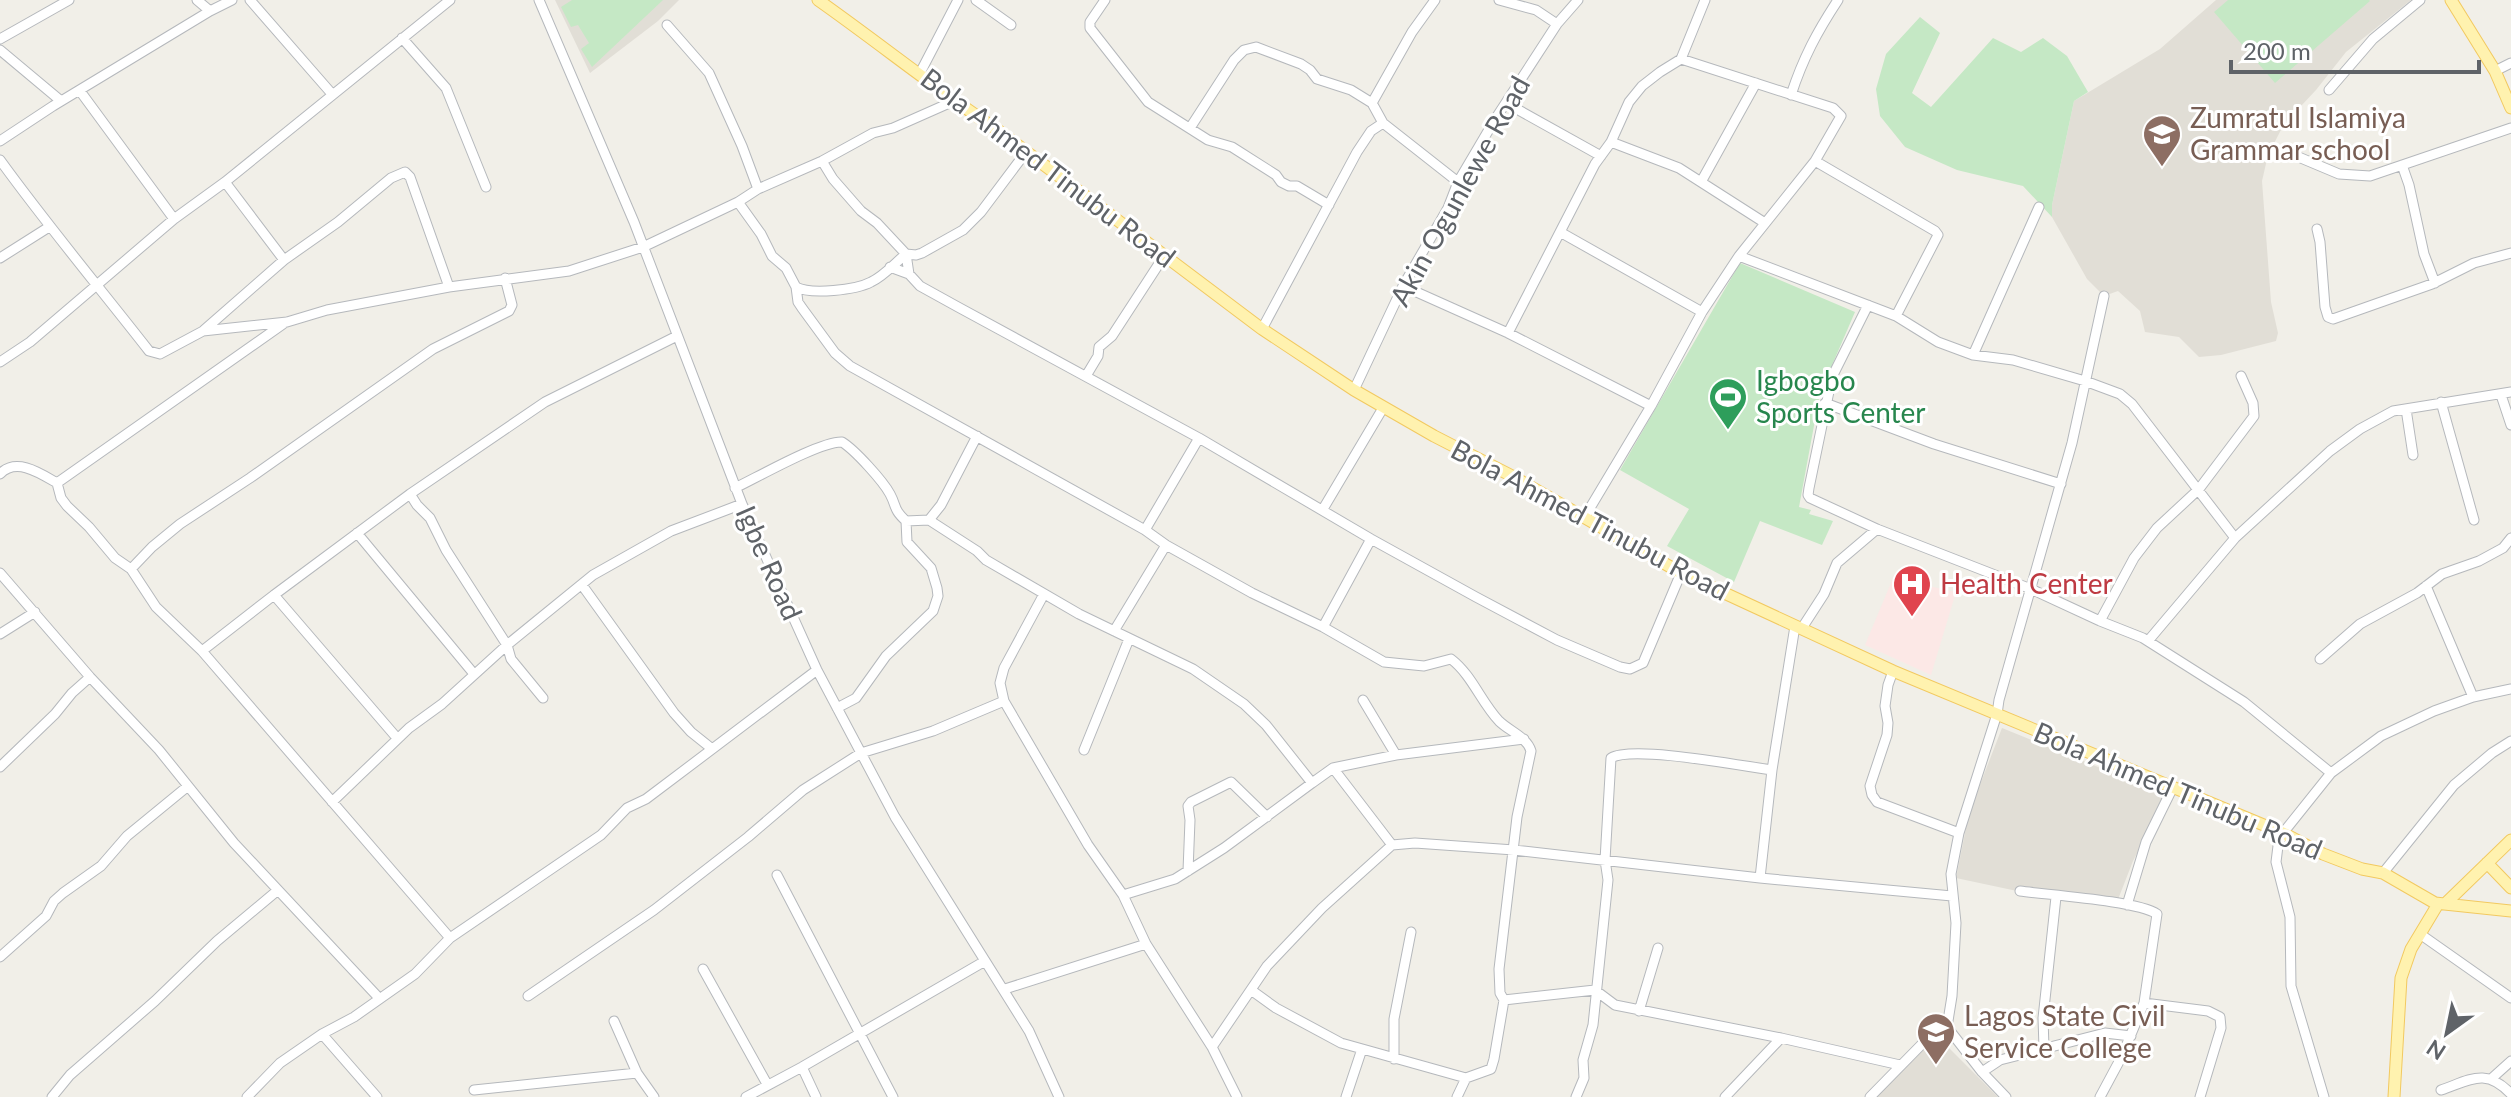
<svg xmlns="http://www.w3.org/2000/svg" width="2511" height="1097" font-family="Lato,sans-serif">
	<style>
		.education { fill: #e1ded6 }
		.medical { fill: #fce8e6 }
		.green { fill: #c5e8c5 }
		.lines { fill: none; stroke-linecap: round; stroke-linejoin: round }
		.minor-casing { stroke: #b5b8bc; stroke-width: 11 }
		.major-casing { stroke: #f2c960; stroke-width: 13 }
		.minor { stroke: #fff; stroke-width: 9 }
		.major { stroke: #fff2af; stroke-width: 11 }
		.labels { text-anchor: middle; stroke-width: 6; stroke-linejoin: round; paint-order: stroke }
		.education-label { font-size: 28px; fill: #785e54; stroke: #fff; text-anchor: start }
		.street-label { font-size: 28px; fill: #5f6368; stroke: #fff }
		.leisure-label { font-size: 28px; fill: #27864d; stroke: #fff; text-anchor: start }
		.health-label { font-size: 28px; fill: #be3a42; stroke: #fff; text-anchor: start }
	</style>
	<rect width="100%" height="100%" fill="#f1efe8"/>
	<path class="education" d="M555,0H679L658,21L590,73Z
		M2216,0H2411L2346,52L2316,90L2284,124L2268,155L2262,181L2271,302L2278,333L2276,341L2221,355L2199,357L2179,337L2145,332L2140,311L2118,291L2104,296L2087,279L2052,217V205L2074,101L2160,49Z
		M2002,728L2167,795L2133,861L2117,902L2017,891L1956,878L1969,813Z
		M1936,1035L1998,1097H1876Z"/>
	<path class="medical" d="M1893,578L1956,592L1931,675L1865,645Z"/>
	<path class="green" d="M572,0H663L592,67L581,49L589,43L578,25L571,27L561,7Z
		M2228,0H2369L2370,1L2275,83L2214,12Z
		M1920,17L1940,33L1912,93L1931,107L1993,38L2021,52L2043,38L2067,56L2088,92L2074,101L2052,205V217L2023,186L1957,170L1905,147L1880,116L1876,89L1886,54Z
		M1740,263L1855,312L1820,393L1799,507L1811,510L1809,514L1833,521L1822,545L1760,521L1734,582L1667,546L1689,509L1620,470Z"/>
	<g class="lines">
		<g class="minor-casing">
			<path id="minor" d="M197,0L210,11
				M250,0L332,94
				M539,0L634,222L742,504L817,670L895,817L1029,1031L1059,1097
				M976,0L1011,25
				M1105,0L1090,22V28L1148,102L1208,140L1232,147L1276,175L1281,182L1289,186H1297L1329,205
				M1499,0L1536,10L1557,24
				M667,25L709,73L742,146L758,189
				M402,38L446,88L486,187
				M0,39L69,0
				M0,50L61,101
				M2495,71L2511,63
				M920,73L958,0
				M2329,90L2373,39L2420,0
				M80,91L174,219
				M1791,95C1803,58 1817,32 1838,0
				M1372,103L1412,32L1435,0
				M1506,103L1601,156
				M1190,128L1234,60L1244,50L1256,47L1301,64L1310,70L1317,79L1351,90L1372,103L1383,123L1458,182
				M0,141L53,106L210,11L232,0
				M1611,142L1679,168L1765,223
				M2289,153L2339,174L2370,176L2511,128
				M0,160C47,225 99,287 149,351L160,354L203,331L284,260L338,222L391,178L405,172L410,177L449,287
				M822,161L833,179L861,211L877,223L906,254L909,274
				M1815,161L1935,231L1938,235L1896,316
				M2402,165L2409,185L2424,254L2435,283
				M225,182L284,260
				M1701,182L1756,83
				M738,202L761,234L772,256L786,268L796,287L798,302L802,308L835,353L850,366L1145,530L1166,545L1252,593L1323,627L1384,662L1424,666L1451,659C1472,675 1481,702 1499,721C1509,731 1527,737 1531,751L1517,817L1499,969L1500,993L1504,1000L1494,1059L1491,1069L1466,1078L1341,1043L1276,1008L1251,990
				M2317,229L2320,242L2325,307L2328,317L2333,319L2432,284L2474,263L2511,253
				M1560,232L1702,312
				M1739,256L1896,316L1938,342L1973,355L2013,360L2085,381L2120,394L2132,404L2235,538
				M0,258L49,227
				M890,267L909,274L920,286L958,307L1199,438L1371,539L1476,597L1557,640L1620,667L1630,669L1643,663L1681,573
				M1403,286L1508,333L1651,406
				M796,287C811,295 856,290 871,282C884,276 895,263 906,254L916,255L922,253L963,230L981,212L1026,152
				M1868,305L1832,377L1809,488L1808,495L1810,498L1877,529L2031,589L2100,621L2143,638L2244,702L2331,773
				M1262,329L1357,152L1371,131L1383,123
				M203,331L287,322L327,310L449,287L569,271L643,247L738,202L758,189L822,161L873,133L893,128L954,101
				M1508,333L1595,164L1611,142L1629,102L1642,86L1660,72L1681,59L1705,0
				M1973,355L2039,207
				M0,362L30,342L174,219L225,182L450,0
				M1086,376L1098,356L1099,347L1112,336L1164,256
				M1354,390L1403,286L1448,208L1458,182L1494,121L1557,24L1578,0
				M2501,395L2511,425
				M2441,402L2474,520
				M1825,403L1934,444L2061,484
				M2406,409L2413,455
				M0,474C16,457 40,473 57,483L61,498L67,506L89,527L115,558L131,569L156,607L202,651L450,938
				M57,483L283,324
				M735,488C758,477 821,441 842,442C855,450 883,481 890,494C897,507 893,509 906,521L929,520L977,551L986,560L1079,614L1193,669L1244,704L1266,725L1312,783L1333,768
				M410,494L417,505L430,518L446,550L507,645L511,659L543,698
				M1323,509L1383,408
				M1584,518L1651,406L1702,312L1739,256L1815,161L1841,116L1833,108L1681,59
				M929,520L941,505L977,436
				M1145,530L1199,438
				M357,533L474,674
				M131,569L152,547L180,524L250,478L433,349L509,311L512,305L505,278
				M0,573L90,677L159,750L234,843L379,998
				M582,585L674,713L691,732L711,748
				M2426,586L2473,697
				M1044,594L1004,668L1000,683L1004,701L1088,845L1123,895L1146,944L1212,1047L1237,1097
				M274,595L397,738
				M2100,621L2134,558L2157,528L2199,489L2254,416L2253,403L2241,376
				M1323,627L1371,539
				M1802,628L1824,594L1837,563L1877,529
				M1114,631L1166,545
				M0,634L35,612
				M2148,641L2235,538L2330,451L2360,429L2393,411L2511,392
				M202,651L274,595L410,494L545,402L677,336
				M2320,659L2360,624L2417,593L2442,574L2479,561L2503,548L2511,538
				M1893,671L1888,685L1885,706L1888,723L1887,735L1870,786L1872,795L1877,802L1959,833
				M1363,700L1396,755
				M837,708L856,698L886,656L933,611L938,596L937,588L931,568L907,542L906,521
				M1084,750L1129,639
				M0,767L55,714L72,693L90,677
				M332,802L409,728L442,704L507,645L593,575L671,531L742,504
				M1392,845L1333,768L1396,755L1524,739
				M1188,871L1190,820L1188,806L1191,802L1231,782L1267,817
				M2383,873L2454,785L2492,753L2511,741
				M777,875L893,1097
				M1760,878L1772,770L1795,626
				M2020,891C2049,895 2138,901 2157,914L2144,1003L2122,1056L2100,1097
				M1123,895L1175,879L1224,848L1312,783
				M2127,905L2146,842L2173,787
				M2420,934L2511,998
				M0,957L46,916L54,901L63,893L101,866L127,836L188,786
				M703,969L767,1084
				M1005,989L1146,944
				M528,996L654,910L748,837L803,790L861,753L933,731L1004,701
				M1504,1000L1595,990L1615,1005L1781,1038L1900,1065
				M2144,1003L2208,1011L2220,1017L2221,1028L2200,1097
				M1639,1011L1658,948
				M614,1021L637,1073L654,1097
				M322,1034L377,1097
				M1212,1047L1267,966L1322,908L1392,845L1415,843L1514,850L1760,878L1952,896
				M2044,1048L2043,1018L2056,897
				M1394,1059V1019L1411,932
				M802,1067L816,1097
				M1982,1072L2000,1060L2105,1033L2131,1036
				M2491,1079L2511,1061
				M474,1090L637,1073
				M2441,1090C2470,1080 2486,1067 2511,1094
				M52,1097L70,1075L155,1001L217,941L278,890
				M247,1097L280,1063L322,1034L354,1017L415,974L450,938L601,835L627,808L646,799L817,670
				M746,1097L802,1067L985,961
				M1346,1097L1362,1049
				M1457,1097L1466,1078
				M1576,1097L1584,1078L1583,1060L1593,1025L1608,880L1605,860L1611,758C1633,745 1742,766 1772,770
				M1725,1097L1781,1038
				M1870,1097L1925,1041L1947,1027
				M2006,1097L1982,1072L1947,1027L1952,996L1956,923L1951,874L1959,833L1997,714L1999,700L2072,443L2104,296
				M2324,1097L2291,986L2290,917L2276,862L2278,846L2283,833L2331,773L2381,736L2434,711L2473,697L2511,689"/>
		</g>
		<g class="major-casing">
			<path id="major" d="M818,0C879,43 937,90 999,131L1262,329L1354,390L1434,436L1512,476L1681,573L1893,671L2283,833L2323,854L2362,869L2383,873L2435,903L2511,911
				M2451,0L2495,71L2511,108
				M2487,863L2511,888
				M2446,903L2511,840
				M2394,1097L2401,978L2411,949L2438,904"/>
		</g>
		<use href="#minor" class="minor"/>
		<use href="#major" class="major"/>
	</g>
	<defs>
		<g id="school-pin" transform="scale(2)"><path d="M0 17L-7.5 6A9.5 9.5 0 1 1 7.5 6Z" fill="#8d6e63" stroke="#fff"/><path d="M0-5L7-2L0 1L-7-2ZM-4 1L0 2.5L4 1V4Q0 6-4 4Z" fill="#fff"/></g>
		<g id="stadium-pin" transform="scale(2)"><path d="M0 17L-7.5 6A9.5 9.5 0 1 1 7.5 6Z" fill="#2e9e5b" stroke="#fff"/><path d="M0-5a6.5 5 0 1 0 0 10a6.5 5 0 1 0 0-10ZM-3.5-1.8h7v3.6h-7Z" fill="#fff"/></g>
		<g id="hospital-pin" transform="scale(2)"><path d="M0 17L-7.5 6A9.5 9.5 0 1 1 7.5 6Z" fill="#e0444e" stroke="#fff"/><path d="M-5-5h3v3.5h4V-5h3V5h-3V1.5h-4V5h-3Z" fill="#fff"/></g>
	</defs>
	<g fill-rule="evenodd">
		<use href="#school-pin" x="2162" y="134"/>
		<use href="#stadium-pin" x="1728" y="397"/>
		<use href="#hospital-pin" x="1912" y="584"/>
		<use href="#school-pin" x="1936" y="1032"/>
	</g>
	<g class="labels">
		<g class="education-label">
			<text x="2190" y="128">Zumratul Islamiya<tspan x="2190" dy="32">Grammar school</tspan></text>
			<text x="1964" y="1026">Lagos State Civil<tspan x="1964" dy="32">Service College</tspan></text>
		</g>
		<g class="street-label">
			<text transform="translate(1048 168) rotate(37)" y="10">Bola Ahmed Tinubu Road</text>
			<text transform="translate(1460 191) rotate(-61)" y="10">Akin Ogunlewe Road</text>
			<text transform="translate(1590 520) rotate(28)" y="10">Bola Ahmed Tinubu Road</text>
			<text transform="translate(769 563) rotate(66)" y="10">Igbe Road</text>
			<text transform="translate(2178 791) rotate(23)" y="10">Bola Ahmed Tinubu Road</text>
		</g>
		<g class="leisure-label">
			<text x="1756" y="391">Igbogbo<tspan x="1756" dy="32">Sports Center</tspan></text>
		</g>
		<g class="health-label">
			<text x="1940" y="594">Health Center</text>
		</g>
	</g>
	<g transform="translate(2447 1033) rotate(213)" stroke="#ffffff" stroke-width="6" paint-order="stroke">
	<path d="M0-6L14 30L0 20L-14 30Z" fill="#5f6368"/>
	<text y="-12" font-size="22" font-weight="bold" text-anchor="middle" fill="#5f6368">N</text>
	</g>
	<path d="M2231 60v12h248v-12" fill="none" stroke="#5f6368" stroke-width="4"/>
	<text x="2243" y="60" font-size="24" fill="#5f6368" stroke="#ffffff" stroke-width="6" paint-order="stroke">200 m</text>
</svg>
